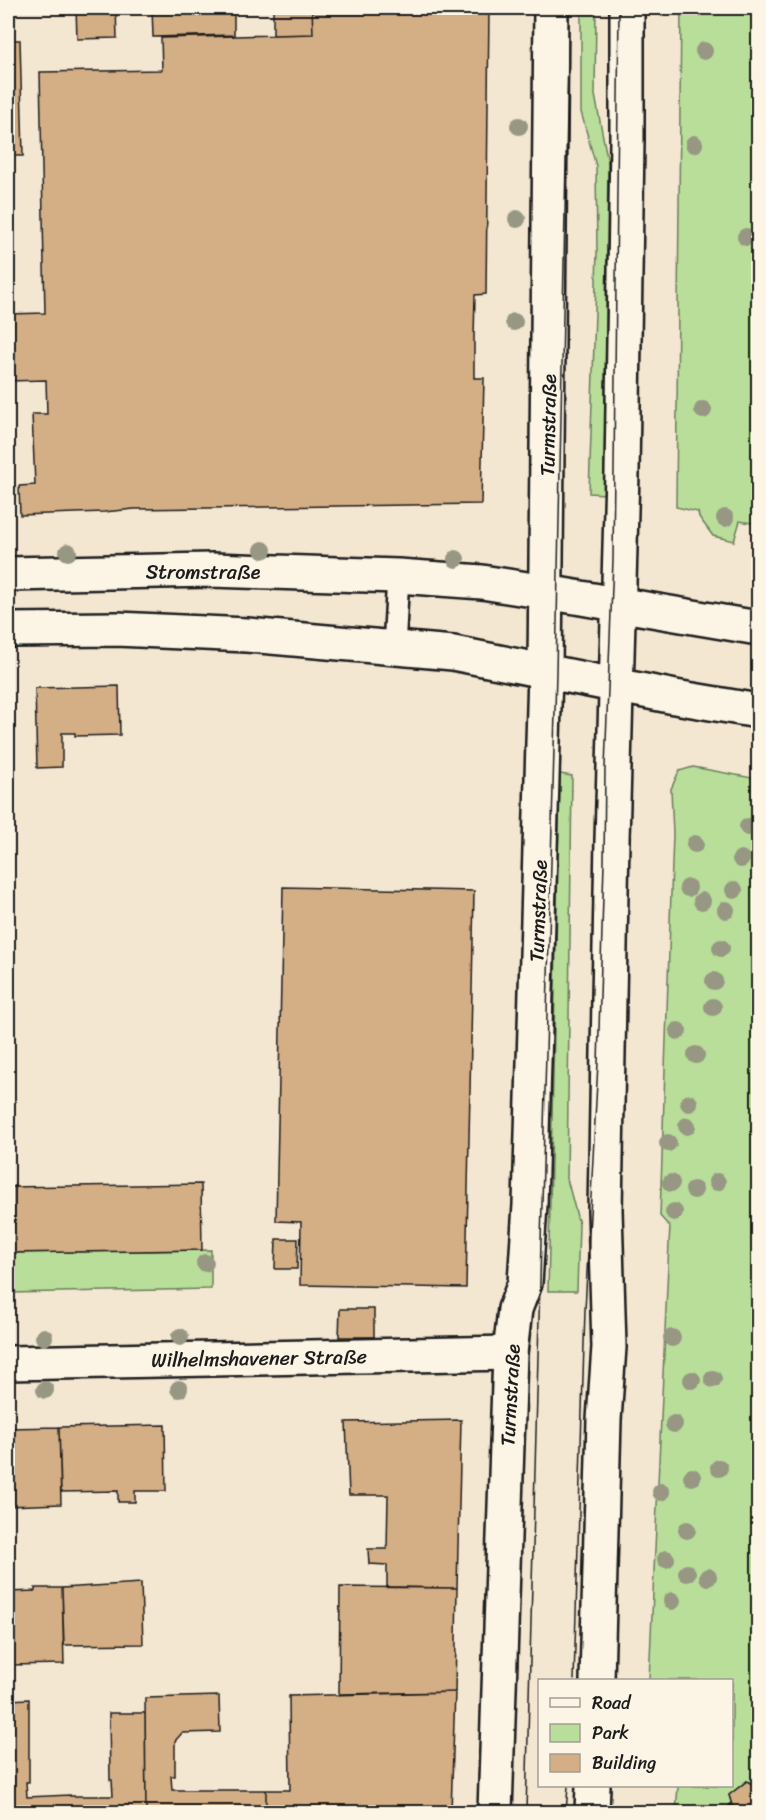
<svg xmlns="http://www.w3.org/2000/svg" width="766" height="1820" font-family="Sriracha,sans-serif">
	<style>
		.green { fill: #b8de9a; stroke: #6a7d5b; stroke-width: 1.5 }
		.building { fill: #d4ae85; stroke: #1c1c1c; stroke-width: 1.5 }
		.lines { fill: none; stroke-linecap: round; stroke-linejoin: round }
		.service-casing { stroke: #1c1c1c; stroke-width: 26 }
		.minor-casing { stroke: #1c1c1c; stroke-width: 38 }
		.secondary-casing { stroke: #1c1c1c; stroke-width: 38 }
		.service { stroke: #fcf5e5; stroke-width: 21 }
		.minor { stroke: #fcf5e5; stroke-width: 33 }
		.secondary { stroke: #fcf5e5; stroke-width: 33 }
		.tram { stroke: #1c1c1c; stroke-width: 1.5 }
		.tree { fill: #979783 }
		.labels { text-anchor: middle; stroke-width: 6; stroke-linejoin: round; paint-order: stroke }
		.street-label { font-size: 20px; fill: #1c1c1c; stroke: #fcf5e5 }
	</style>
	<rect width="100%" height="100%" fill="#f4e7d2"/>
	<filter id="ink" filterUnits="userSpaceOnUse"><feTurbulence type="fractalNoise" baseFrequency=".0167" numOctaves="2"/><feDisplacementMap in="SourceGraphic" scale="12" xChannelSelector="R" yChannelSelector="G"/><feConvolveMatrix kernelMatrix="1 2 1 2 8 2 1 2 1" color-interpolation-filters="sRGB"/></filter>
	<g filter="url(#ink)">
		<path class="green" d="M581,8H596L595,95L608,163L604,494L589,493L597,252L596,166L581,112Z
			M681,8H758V515L757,524L740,521L734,541L713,536L699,517L698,512L676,507Z
			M693,767L758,779V1783L755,1784V1786L747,1781L729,1795L732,1805L730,1804L728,1808L730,1810L729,1812H676L678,1786H732V1680H649L669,1243L670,1227L660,1216L673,834L671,789L679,771Z
			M560,774L572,776L567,1179L579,1224L577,1291H548Z
			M211,1250V1289L8,1293V1253Z"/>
		<path class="building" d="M76,8H116L117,38L77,39Z
			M152,8H234V35L153,37Z
			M273,8H312L313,34L273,35Z
			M312,8H489L486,294L475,295L474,337V378H484L481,504L134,509L104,512L20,515L19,486L35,485L32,414H47L46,380L8,381V314L45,313L40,72L162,70L161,38L313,34Z
			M8,40H20L23,156H8Z
			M119,686L120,735L75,736V733H62V767L37,768L35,688Z
			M283,887L474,891L466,1288L300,1285L301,1222L276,1221Z
			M201,1184L202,1250L8,1253V1187Z
			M276,1239H298L297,1269H275Z
			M340,1309H374V1337H339Z
			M461,1420L457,1588L387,1587V1565L369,1564L368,1549H387L388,1495H349L346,1422Z
			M165,1425L166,1491H135V1502H118V1491L61,1492L59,1427Z
			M59,1427L61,1504L8,1506V1428Z
			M141,1583L143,1644L64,1645L62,1588Z
			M340,1587L457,1588L455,1692L339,1694Z
			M35,1588H62L64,1664L8,1665V1592L35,1591Z
			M455,1692L451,1812H266V1790H290L289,1696Z
			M219,1696L220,1732L182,1733L175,1741V1776H171L172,1790H266V1812H146L145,1698Z
			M29,1699V1782H26L27,1797L70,1795V1796H113L112,1780H110L109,1713H145L146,1812H8V1700Z
			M747,1781L755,1786V1784L758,1783V1812H729L730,1810L728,1809L730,1804L732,1805L729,1795Z"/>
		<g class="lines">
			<g class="service-casing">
				<path id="service" d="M394,648L398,576"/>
			</g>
			<g class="minor-casing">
				<path id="minor" d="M8,1363L510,1353"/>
			</g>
			<g class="secondary-casing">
				<path id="secondary" d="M8,574L212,570L398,576L482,582L546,592L758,628
					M8,630L117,629L247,635L453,653L675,697L758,711
					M597,1680L604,1420L609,1347L605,1210L612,840L622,473L627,141V8
					M495,1812L510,1353L515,1309L525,1283L530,1205L545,671L551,8
					M592,1812L593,1786"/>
			</g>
			<use href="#service" class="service"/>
			<use href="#minor" class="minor"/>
			<use href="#secondary" class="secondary"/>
			<path class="tram" d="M574,1680L585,1310L598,1063L604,863L605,767L613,560L619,8
				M526,1812L556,673L569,8
				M566,1812L568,1786"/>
		</g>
		<g class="tree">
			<circle cx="704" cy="51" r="9"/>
			<circle cx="519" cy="126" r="9"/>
			<circle cx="694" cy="144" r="9"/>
			<circle cx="517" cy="219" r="9"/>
			<circle cx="746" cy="237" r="9"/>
			<circle cx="514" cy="322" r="9"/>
			<circle cx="703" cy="410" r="9"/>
			<circle cx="725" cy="518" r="9"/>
			<circle cx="263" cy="550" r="9"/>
			<circle cx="68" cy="552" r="9"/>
			<circle cx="456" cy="559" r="9"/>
			<circle cx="748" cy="827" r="9"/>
			<circle cx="695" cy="844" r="9"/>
			<circle cx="741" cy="859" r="9"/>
			<circle cx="688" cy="888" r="9"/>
			<circle cx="734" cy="890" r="9"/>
			<circle cx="702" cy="901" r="9"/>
			<circle cx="726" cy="910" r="9"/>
			<circle cx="721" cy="948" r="9"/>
			<circle cx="714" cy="981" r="9"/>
			<circle cx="713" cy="1007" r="9"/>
			<circle cx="678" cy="1031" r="9"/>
			<circle cx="696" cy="1055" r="9"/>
			<circle cx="689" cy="1103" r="9"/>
			<circle cx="687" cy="1126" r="9"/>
			<circle cx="668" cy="1143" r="9"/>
			<circle cx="717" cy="1182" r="9"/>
			<circle cx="671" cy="1183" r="9"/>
			<circle cx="694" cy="1190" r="9"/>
			<circle cx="674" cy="1212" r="9"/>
			<circle cx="205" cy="1263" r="9"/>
			<circle cx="44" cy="1337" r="9"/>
			<circle cx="180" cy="1337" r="9"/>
			<circle cx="672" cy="1338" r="9"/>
			<circle cx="713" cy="1379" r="9"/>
			<circle cx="692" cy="1380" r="9"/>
			<circle cx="179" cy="1389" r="9"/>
			<circle cx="45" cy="1390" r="9"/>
			<circle cx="674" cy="1424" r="9"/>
			<circle cx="719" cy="1468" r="9"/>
			<circle cx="692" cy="1477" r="9"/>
			<circle cx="661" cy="1492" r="9"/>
			<circle cx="687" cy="1530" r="9"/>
			<circle cx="666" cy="1559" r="9"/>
			<circle cx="687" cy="1573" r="9"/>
			<circle cx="708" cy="1577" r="9"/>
			<circle cx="672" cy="1601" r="9"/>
		</g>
	</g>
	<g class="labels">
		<g class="street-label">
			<text transform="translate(548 425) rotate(-89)" y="7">Turmstraße</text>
			<text x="203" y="579">Stromstraße</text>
			<text transform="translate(538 911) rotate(-88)" y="7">Turmstraße</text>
			<text transform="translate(259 1358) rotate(-1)" y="7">Wilhelmshavener Straße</text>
			<text transform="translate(510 1395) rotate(-87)" y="7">Turmstraße</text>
		</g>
	</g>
	<rect width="766" height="1820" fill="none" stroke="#fcf5e5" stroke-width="30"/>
	<rect x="15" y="15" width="736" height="1790" fill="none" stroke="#1c1c1c" stroke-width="2" filter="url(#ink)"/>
	<rect x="538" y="1679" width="195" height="108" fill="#fcf5e5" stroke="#a29e95" stroke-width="1.5"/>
	<rect x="550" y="1698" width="30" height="9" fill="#fcf5e5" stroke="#a29e95" stroke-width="1.5"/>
	<text x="592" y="1709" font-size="18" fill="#1c1c1c">Road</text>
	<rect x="550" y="1724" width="30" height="18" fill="#b8de9a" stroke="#a29e95" stroke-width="1.5"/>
	<text x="592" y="1739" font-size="18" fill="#1c1c1c">Park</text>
	<rect x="550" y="1754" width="30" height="18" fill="#d4ae85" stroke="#a29e95" stroke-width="1.5"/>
	<text x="592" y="1769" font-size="18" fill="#1c1c1c">Building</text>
</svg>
